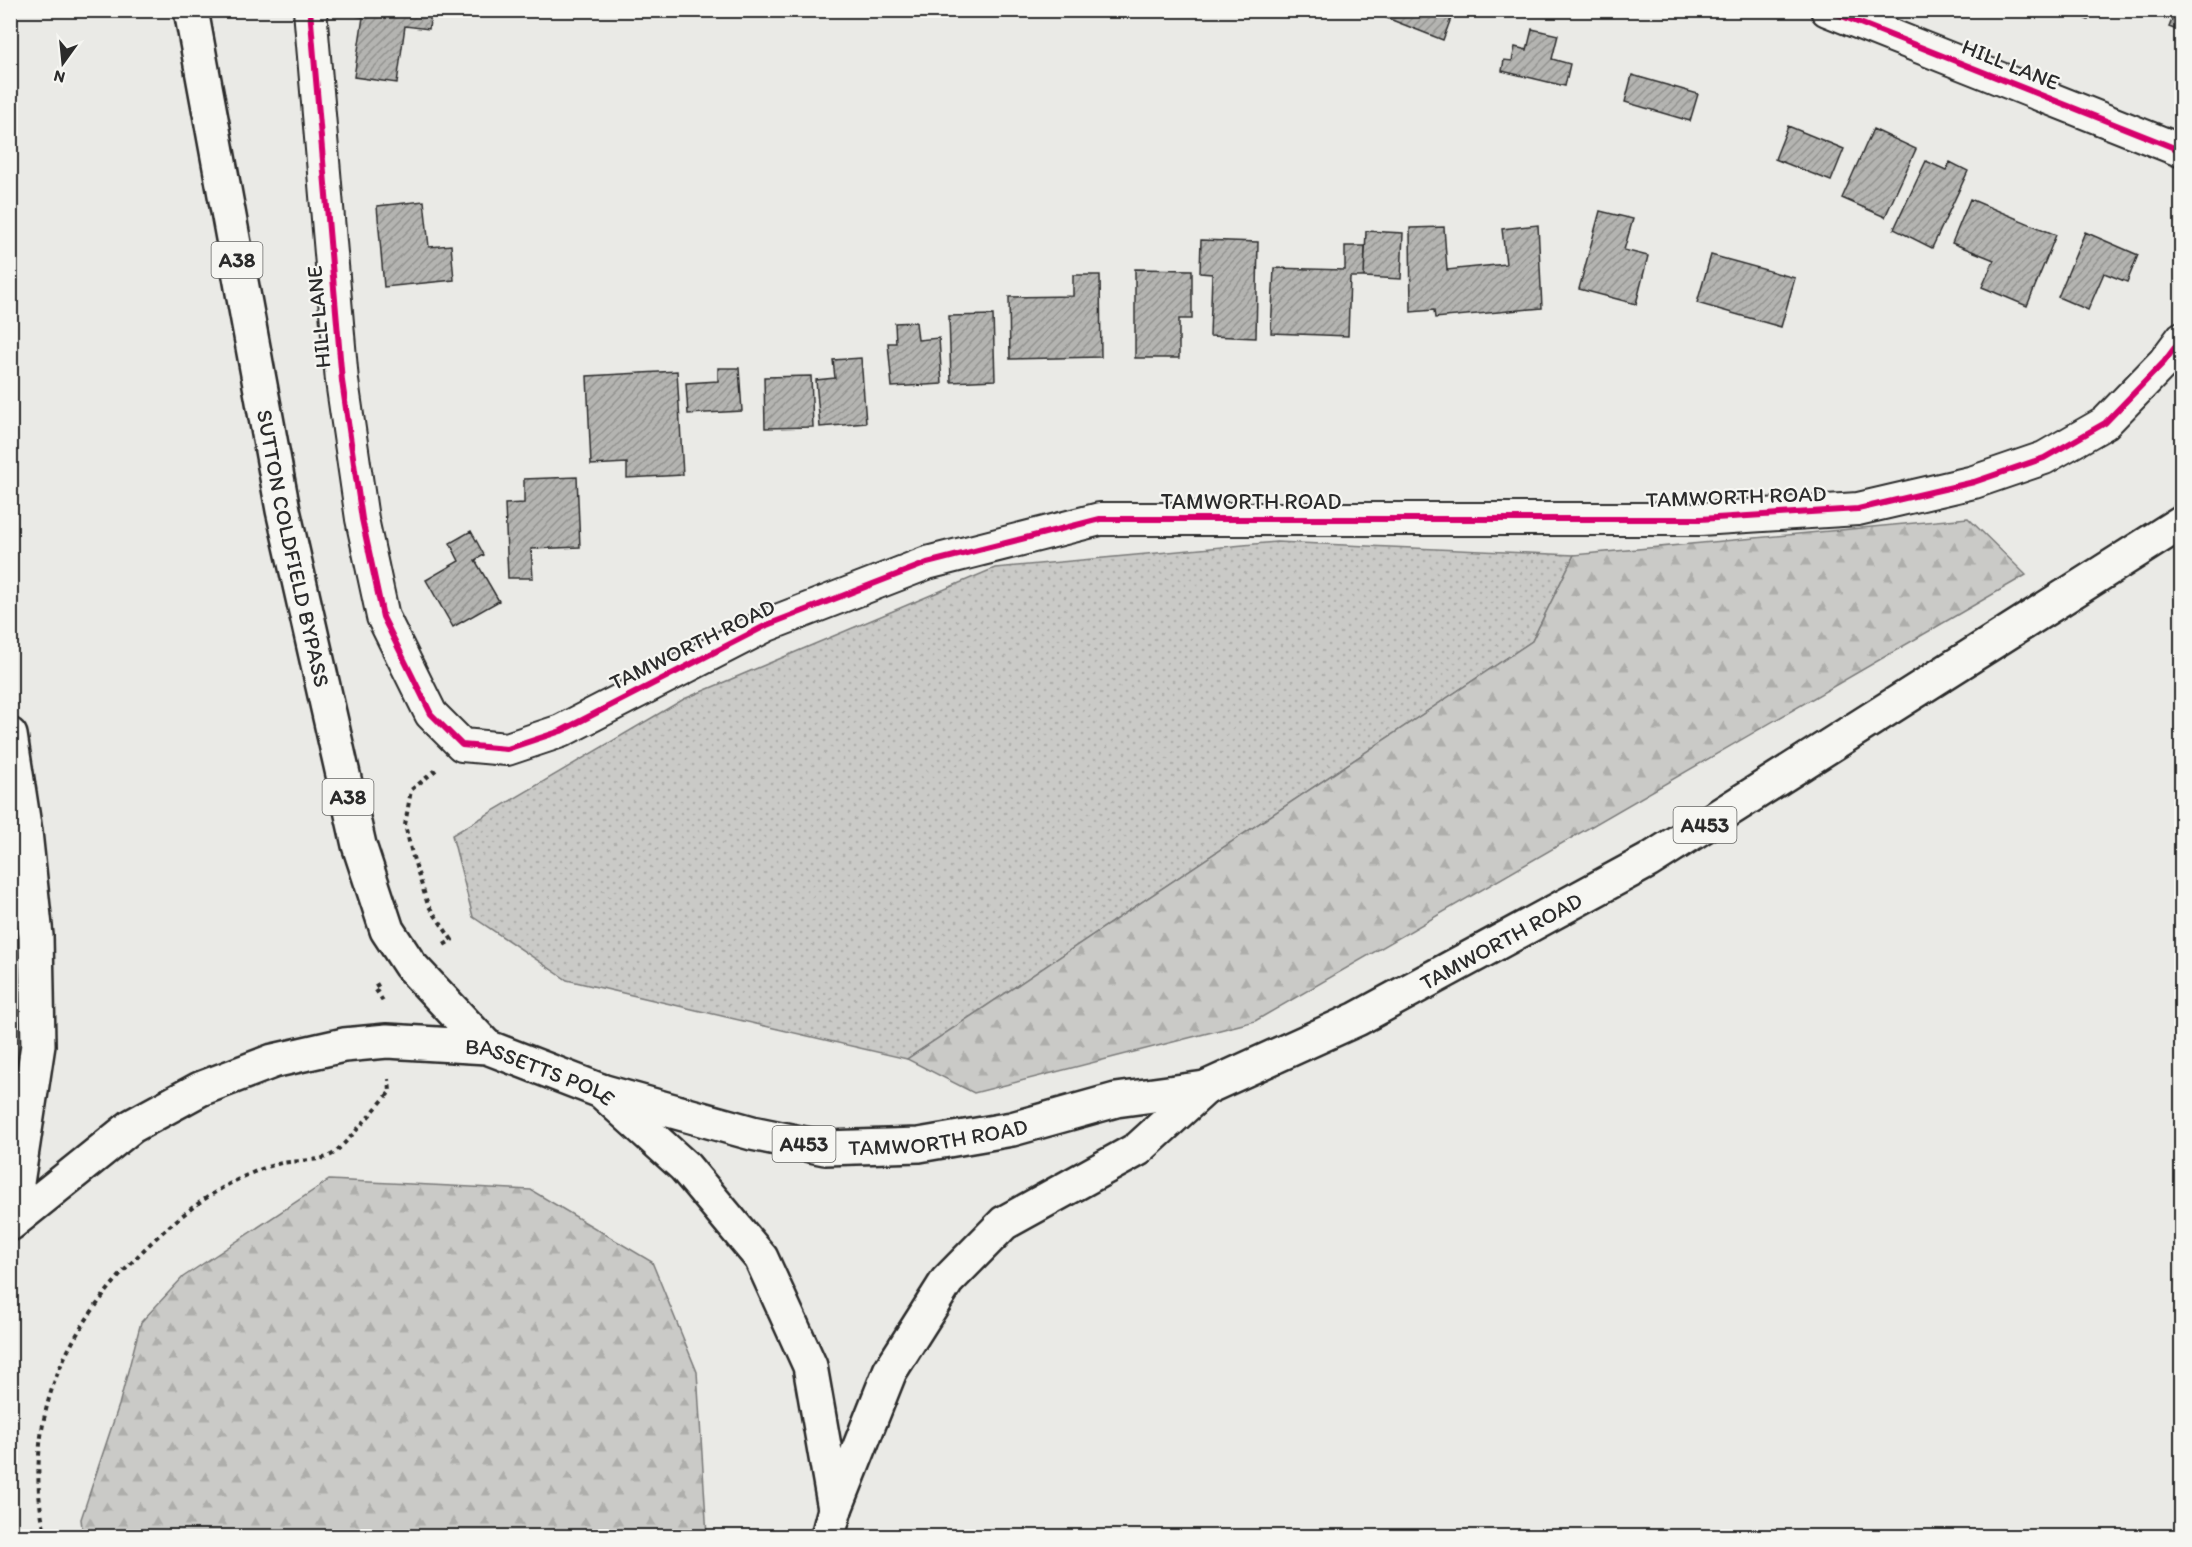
<svg xmlns="http://www.w3.org/2000/svg" width="2192" height="1547" font-family="Itim,sans-serif">
	<style>
		.grass { fill: url(#grass-dots); stroke: #7a7a79; stroke-width: 1.5 }
		.forest { fill: url(#forest-firs); stroke: #7a7a79; stroke-width: 1.5 }
		.building { fill: url(#building-hatch); stroke: #2b2b2b; stroke-width: 1.5 }
		.lines { fill: none; stroke-linecap: round; stroke-linejoin: round }
		.street-casing { stroke: #2b2b2b; stroke-width: 36 }
		.primary-casing { stroke: #2b2b2b; stroke-width: 38 }
		.highway-casing { stroke: #2b2b2b; stroke-width: 38 }
		.path { stroke: #2b2b2b; stroke-width: 4; stroke-dasharray: 4.5 4.5; stroke-linecap: butt }
		.street { stroke: #f6f6f2; stroke-width: 32 }
		.primary { stroke: #f6f6f2; stroke-width: 33 }
		.highway { stroke: #f6f6f2; stroke-width: 33 }
		.cycleway-casing { stroke: #f6f6f2; stroke-width: 10 }
		.cycleway { stroke: #d6006c; stroke-width: 6 }
		.labels { text-anchor: middle; stroke-width: 4.5; stroke-linejoin: round; paint-order: stroke }
		.shield { fill: #f6f6f2; stroke: #686867; stroke-width: 1.5 }
		.shield-label { font-size: 21px; font-weight: bold; fill: #2b2b2b }
		.street-label { font-size: 22px; fill: #2b2b2b; stroke: #f6f6f2 }
	</style>
	<defs>
		<pattern id="grass-dots" width="8" height="8" patternUnits="userSpaceOnUse" patternTransform="scale(1.5)"><rect width="8" height="8" fill="#cacac7"/><path d="M2 2h.1M6 6h.1" fill="none" stroke="#aeaeab" stroke-width="1.8" stroke-linecap="round"/></pattern>
		<pattern id="forest-firs" width="22" height="20" patternUnits="userSpaceOnUse" patternTransform="scale(1.5)"><rect width="22" height="20" fill="#cacac7"/><path d="M5 1l3.5 6h-7zM16 11l3.5 6h-7z" fill="#aeaeab"/></pattern>
		<pattern id="building-hatch" width="6" height="6" patternUnits="userSpaceOnUse" patternTransform="scale(1.5)"><rect width="6" height="6" fill="#b4b4b1"/><path d="M-1 1l2-2M0 6l6-6M5 7l2-2" fill="none" stroke="#939390"/></pattern>
	</defs>
	<rect width="100%" height="100%" fill="#eaeae6"/>
	<filter id="ink" filterUnits="userSpaceOnUse"><feTurbulence type="fractalNoise" baseFrequency=".0167" numOctaves="2"/><feDisplacementMap in="SourceGraphic" scale="12" xChannelSelector="R" yChannelSelector="G"/><feConvolveMatrix kernelMatrix="1 2 1 2 8 2 1 2 1" color-interpolation-filters="sRGB"/></filter>
	<g filter="url(#ink)">
		<path class="grass" d="M1276,542L1574,555L1532,641L907,1059L567,980L473,917L452,835L684,699L995,568Z"/>
		<path class="forest" d="M1968,518L2026,575L1255,1021L974,1093L907,1059L1532,641L1574,555Z
			M329,1180L531,1190L652,1262L697,1372L707,1536H83L81,1519L119,1405L141,1322L183,1277Z"/>
		<path class="building" d="M357,10H431L429,29L405,26L397,83L354,77L363,17L357,16Z
			M1375,10H1454L1443,40L1374,13Z
			M2065,10H2092L2088,20Z
			M2176,10H2182V32L2169,27Z
			M1532,29L1558,35L1552,59L1570,64L1565,86L1502,71L1504,60L1512,61L1515,47L1527,50Z
			M1632,75L1698,94L1690,121L1625,102Z
			M1788,126L1844,149L1831,181L1775,159Z
			M1873,129L1916,149L1885,217L1842,198Z
			M1926,161L1946,170L1950,162L1968,171L1932,248L1894,229Z
			M1970,199L2056,235L2027,306L1982,287L1994,260L1952,243Z
			M424,201L429,247L451,245L454,280L384,287L377,206Z
			M1600,211L1633,219L1624,250L1648,256L1636,304L1579,289Z
			M1538,225L1542,308L1435,318L1434,310L1411,312L1410,228L1444,227L1447,270L1506,264L1502,229Z
			M1366,231L1403,233L1401,279L1364,277Z
			M2085,232L2138,255L2127,282L2104,273L2088,310L2058,297Z
			M1201,240L1258,242L1256,338L1210,336L1212,274L1200,273Z
			M1345,246H1365L1364,277H1350L1348,336L1271,333L1274,268L1345,270Z
			M1711,255L1795,278L1781,327L1697,303Z
			M1135,269L1192,270V319H1179V358H1135Z
			M1073,275H1100L1101,357L1010,359L1009,297L1073,296Z
			M993,315L995,380L951,382L949,316Z
			M916,322L918,340L939,338L942,384L892,387L888,343H896L895,323Z
			M861,358L866,423L820,427L816,380L835,378L833,360Z
			M718,368H739L742,411L688,414L686,383L718,381Z
			M677,371L683,475L627,478V463L591,465L587,376Z
			M811,376L813,427L765,428L764,377Z
			M577,477L580,547L531,549L533,578H508L505,504L524,503V479Z
			M471,531L484,555L475,560L499,601L453,627L426,580L459,561L450,543Z"/>
		<g class="lines">
			<g class="street-casing">
				<path id="street" d="M310,10L342,381L362,519L383,617L431,714L462,745L507,749L561,731L767,625L927,563L1100,519H1700L1858,509L1974,482L2044,458L2105,423L2164,362L2182,338
					M1827,10L2182,151"/>
			</g>
			<g class="primary-casing">
				<g id="primary">
					<path id="s1" d="M601,1091L752,1133L825,1148L919,1145L1012,1129L1116,1100L1205,1088L1357,1019L1648,861L2182,522"/>
					<path d="M835,1509L890,1371L947,1281L1004,1223L1138,1149L1205,1088"/>
				</g>
			</g>
			<g class="highway-casing">
				<g id="highway">
					<path id="s2" d="M191,10L283,510L359,845L387,930L410,965L487,1047"/>
					<path d="M10,735L25,832L36,936L38,1045L11,1222"/>
					<path id="s3" d="M10,1224L132,1126L200,1089L273,1061L344,1045L387,1041L487,1047L601,1091L685,1167L761,1258L810,1366L835,1509L828,1536"/>
				</g>
			</g>
			<path class="path" d="M436,770L411,790L405,825L412,854L428,905L452,940L442,946
				M379,984L374,987L385,1004
				M46,1536C33,1486 37,1429 55,1380C82,1305 162,1220 231,1183C244,1176 262,1168 277,1164C292,1160 319,1162 331,1155C341,1150 379,1104 390,1092L389,1079"/>
			<use href="#street" class="street"/>
			<use href="#primary" class="primary"/>
			<use href="#highway" class="highway"/>
			<g class="cycleway-casing">
				<path id="cycleway" d="M310,10L342,381L362,519L383,617L431,714L462,745L507,749L561,731L767,625L927,563L1100,519H1700L1858,509L1974,482L2044,458L2105,423L2164,362L2182,338
					M1827,10L2182,151"/>
			</g>
			<use href="#cycleway" class="cycleway"/>
		</g>
	</g>
	<g class="labels">
		<g class="shield">
			<rect x="211.5" y="242" width="51" height="36" rx="4.5"/>
			<rect x="322.5" y="779" width="51" height="36" rx="4.5"/>
			<rect x="1673.5" y="807" width="63" height="36" rx="4.5"/>
			<rect x="772.5" y="1126" width="63" height="36" rx="4.5"/>
		</g>
		<g class="shield-label">
			<text x="237" y="267">A38</text>
			<text x="348" y="804">A38</text>
			<text x="1705" y="832">A453</text>
			<text x="804" y="1151">A453</text>
		</g>
		<g class="street-label">
			<text transform="translate(2011 64) rotate(22)" y="8">HILL LANE</text>
			<text transform="translate(318 317) rotate(-95)" y="8">HILL LANE</text>
			<text transform="translate(1736 496) rotate(-2)" y="8">TAMWORTH ROAD</text>
			<text x="1251" y="509">TAMWORTH ROAD</text>
			<text dy="8" stroke="none"><textPath href="#s2" startOffset="548">SUTTON COLDFIELD BYPASS</textPath></text>
			<text transform="translate(692 644) rotate(-26)" y="8">TAMWORTH ROAD</text>
			<text dy="8" stroke="none"><textPath href="#s1" startOffset="948">TAMWORTH ROAD</textPath></text>
			<text dy="8" stroke="none"><textPath href="#s3" startOffset="586">BASSETTS POLE</textPath></text>
			<text dy="8" stroke="none"><textPath href="#s1" startOffset="345">TAMWORTH ROAD</textPath></text>
		</g>
	</g>
	<rect width="2192" height="1547" fill="none" stroke="#f6f6f2" stroke-width="36"/>
	<rect x="18" y="18" width="2156" height="1511" fill="none" stroke="#2b2b2b" stroke-width="2" filter="url(#ink)"/>
	<g transform="translate(63 63) rotate(195)" stroke="#f6f6f2" stroke-width="4.5" paint-order="stroke">
	<path d="M0-4.5L10 22L0 15L-10 22Z" fill="#2b2b2b"/>
	<text y="-9" font-size="16" font-weight="bold" text-anchor="middle" fill="#2b2b2b">N</text>
	</g>
</svg>
